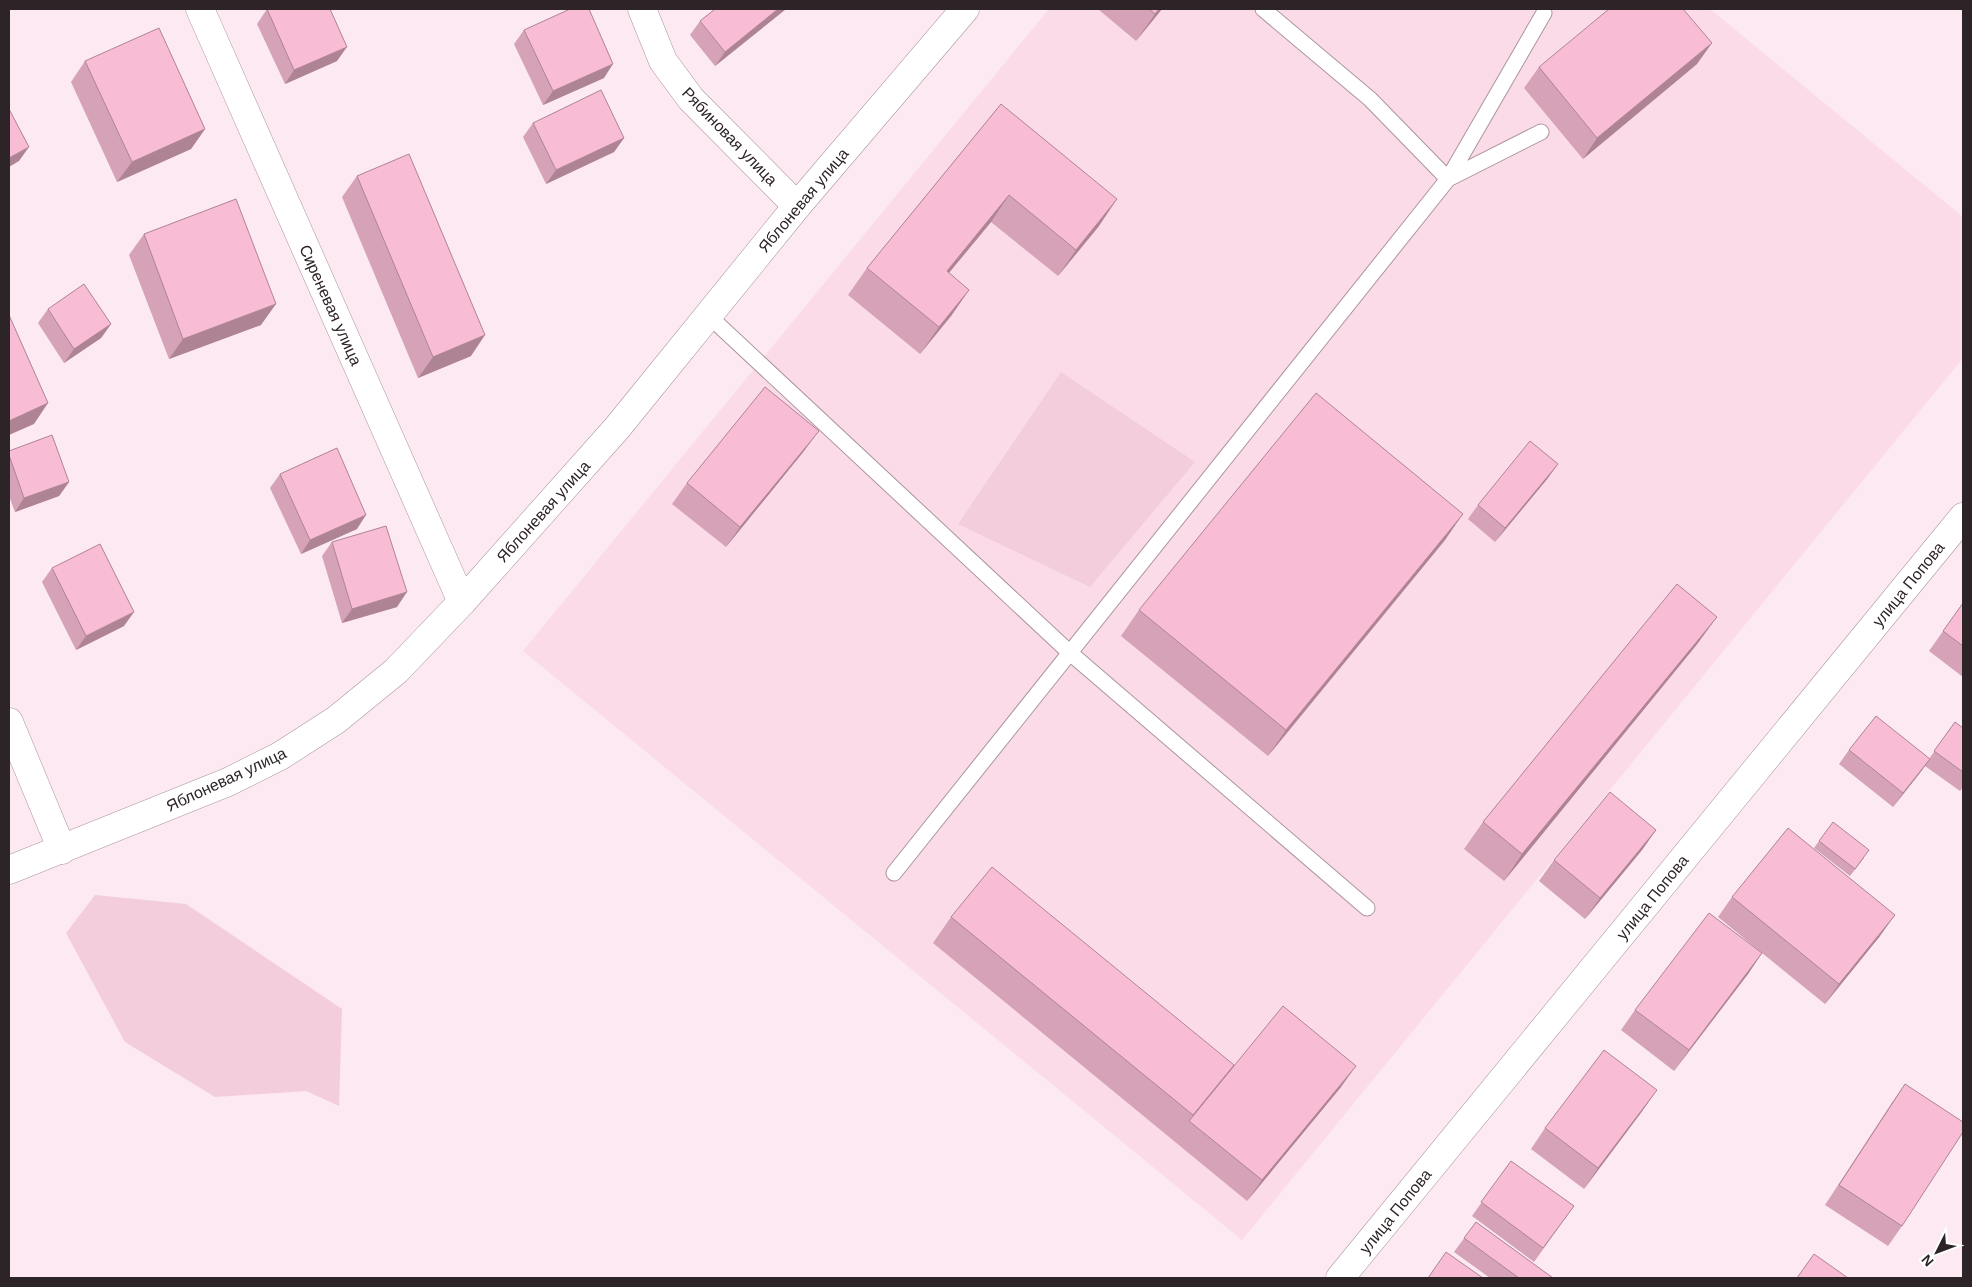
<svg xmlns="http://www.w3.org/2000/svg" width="1972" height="1287" font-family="Arial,sans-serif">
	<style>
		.built { fill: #fbdbe7 }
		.green { fill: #f3cddc }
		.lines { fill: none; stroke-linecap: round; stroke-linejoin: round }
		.lane-casing { stroke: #ab959e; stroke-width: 17 }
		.street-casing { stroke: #ab959e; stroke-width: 29 }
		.secondary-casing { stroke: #ab959e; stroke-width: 29 }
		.lane { stroke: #fff; stroke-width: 15 }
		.street { stroke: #fff; stroke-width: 28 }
		.secondary { stroke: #fff; stroke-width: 28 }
		.wall { fill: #d5a2b7 }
		.shaded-wall { fill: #ae8495 }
		.building { fill: #f8bcd5; stroke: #ae8495 }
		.labels { text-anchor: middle; stroke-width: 5; stroke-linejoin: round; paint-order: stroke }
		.street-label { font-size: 16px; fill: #2d2427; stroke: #fff }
	</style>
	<rect width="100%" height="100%" fill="#fce9f1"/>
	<path class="built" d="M1049,9H1710L1963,217V358L1242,1240L523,651Z"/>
	<path class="green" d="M1061,372L1195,462L1090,587L958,524Z
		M95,895L186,904L342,1009L339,1106L306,1091L215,1097L125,1042L66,933Z"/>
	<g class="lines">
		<g class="lane-casing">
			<path id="lane" d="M1263,9L1370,99L1448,179L1541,132
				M709,316L1069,652L1367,908
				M894,873L1448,179L1544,13"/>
		</g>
		<g class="street-casing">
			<path id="street" d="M200,9L462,602
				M642,9L663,61L691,99L797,206
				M9,722L62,850"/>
		</g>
		<g class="secondary-casing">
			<path id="secondary" d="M9,870L228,782L280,756L336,720L396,671L462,602L617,428L797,206L965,9
				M1340,1278L1963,517"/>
		</g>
		<use href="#lane" class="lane"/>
		<use href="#street" class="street"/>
		<use href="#secondary" class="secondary"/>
	</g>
	<path class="wall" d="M267,9L337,61L285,84L257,24Z
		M715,9H786L715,66L690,35L700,21Z
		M1098,9H1162L1136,41Z
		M524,30L604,78L543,105L514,44Z
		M85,61L205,129L191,149L117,182L71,82Z
		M1697,64L1583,159L1524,88L1539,67Z
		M1001,104L1099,226L1058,276L991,222L949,273L969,290L951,316L920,354L848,295L867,268Z
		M533,123L624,138L614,152L546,184L523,137Z
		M357,176L471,356L418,378L342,197Z
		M144,234L261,325L169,359L129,255Z
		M48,309L111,324L101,338L64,363L38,323Z
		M9,451L69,482L59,496L15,512L9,496Z
		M804,451L726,547L672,504L687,483Z
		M280,474L357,529L301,554L270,488Z
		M1548,478L1495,542L1468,519L1478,505Z
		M1445,540L1268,756L1121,636L1139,610Z
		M332,542L397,607L342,623L322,556Z
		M52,568L124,626L76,650L42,582Z
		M1963,603V677L1929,651Z
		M1698,643L1504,881L1464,849L1483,822Z
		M1955,722L1963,728V787L1960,791L1925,766L1893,807L1839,764L1849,750L1929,759Z
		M1656,830L1642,850L1585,919L1539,881L1554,860Z
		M1819,841L1864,858L1850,876L1814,848Z
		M1732,897L1880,936L1825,1004L1762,953L1748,974L1674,1071L1621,1030L1635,1010L1762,953L1718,917Z
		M951,917L1234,1065L1341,1087L1247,1201L933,943Z
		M1905,1084L1902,1226L1888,1246L1825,1205L1891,1104Z
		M1643,1110L1584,1189L1531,1149L1545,1128Z
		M1511,1161L1574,1206L1534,1262L1472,1216Z
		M1476,1222L1553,1278H1490L1454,1252Z"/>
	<path class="shaded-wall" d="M778,9H786L715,66L725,52Z
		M1159,9H1162L1136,41L1155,14Z
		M1712,43L1697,64L1583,159L1597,138Z
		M347,47L337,61L285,84L294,70Z
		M613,64L604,78L543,105L553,91Z
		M205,129L191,149L117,182L132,162Z
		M624,138L614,152L546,184L556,170Z
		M29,147L19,161L9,167V158Z
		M1009,195L991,222L928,298L947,271Z
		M1117,199L1099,226L1058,276L1076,250Z
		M969,290L951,316L920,354L939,327Z
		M276,304L261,325L169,359L183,339Z
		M111,324L101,338L64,363L74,349Z
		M485,335L471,356L418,378L433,357Z
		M48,403L34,424L9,435V421Z
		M819,431L804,451L726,547L740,527Z
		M1558,464L1548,478L1495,542L1505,528Z
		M69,482L59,496L15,512L24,498Z
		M1463,514L1445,540L1268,756L1286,730Z
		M366,515L357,529L301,554L310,540Z
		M407,592L397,607L342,623L352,609Z
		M134,612L124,626L76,650L86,636Z
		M1717,617L1698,643L1504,881L1522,854Z
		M1930,759L1920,773L1893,807L1903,793Z
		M1656,830L1642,850L1585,919L1600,898Z
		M1895,915L1880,936L1825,1004L1839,984Z
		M1762,953L1748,974L1674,1071L1689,1050Z
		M1356,1066L1341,1087L1247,1201L1262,1180Z
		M1657,1090L1643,1110L1584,1189L1598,1168Z"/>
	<path class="building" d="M267,9H330L347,47L294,70Z
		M570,9H589L613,64L553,91L524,30Z
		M715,9H778L725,52L700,21Z
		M1149,9H1159L1155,14Z
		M1609,9H1683L1712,43L1597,138L1539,67Z
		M159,28L205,129L132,162L85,61Z
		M601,90L624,138L556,170L533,123Z
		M1001,104L1117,199L1076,250L1009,195L947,271L969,290L939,327L867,268Z
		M9,109L29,147L9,158Z
		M409,154L485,335L433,357L357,176Z
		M236,199L276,304L183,339L144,234Z
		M84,284L111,324L74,349L48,309Z
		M9,315L48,403L9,421Z
		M765,387L819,431L740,527L687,483Z
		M1316,393L1463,514L1286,730L1139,610Z
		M52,435L69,482L24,498L9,455V451Z
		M1530,441L1558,464L1505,528L1478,505Z
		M337,448L366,515L310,540L280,474Z
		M386,526L407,592L352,609L332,542Z
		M100,544L134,612L86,636L52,568Z
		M1677,584L1717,617L1522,854L1483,822Z
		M1963,603V646L1943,631Z
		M1876,716L1930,759L1903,793L1849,750Z
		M1955,722L1963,728V772L1934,751Z
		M1610,792L1656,830L1600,898L1554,860Z
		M1833,822L1869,850L1855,869L1819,841Z
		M1788,828L1895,915L1839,984L1732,897Z
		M992,867L1234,1065L1193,1115L951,917Z
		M1709,913L1762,953L1689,1050L1635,1010Z
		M1283,1006L1356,1066L1262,1180L1189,1121Z
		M1604,1050L1657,1090L1598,1168L1545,1128Z
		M1905,1084L1963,1122V1132L1902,1226L1839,1185Z
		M1511,1161L1574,1206L1543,1248L1481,1202Z
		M1476,1222L1553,1278H1519L1464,1238Z
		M1446,1252L1483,1278H1428Z
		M1814,1254L1848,1278H1797Z"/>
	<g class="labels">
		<g class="street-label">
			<text transform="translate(730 136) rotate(46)" y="6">Рябиновая улица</text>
			<text transform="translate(803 200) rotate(-50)" y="6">Яблоневая улица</text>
			<text transform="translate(331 305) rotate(66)" y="6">Сиреневая улица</text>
			<text transform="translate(543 511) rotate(-48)" y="6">Яблоневая улица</text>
			<text transform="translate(1908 584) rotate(-51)" y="6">улица Попова</text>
			<text transform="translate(226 779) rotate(-25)" y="6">Яблоневая улица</text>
			<text transform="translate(1652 897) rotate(-51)" y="6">улица Попова</text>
			<text transform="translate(1395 1211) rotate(-51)" y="6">улица Попова</text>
		</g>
	</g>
	<rect width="1972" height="1287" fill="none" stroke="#2d2427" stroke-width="20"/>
	<g transform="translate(1937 1252) rotate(228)" stroke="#ffffff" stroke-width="4" paint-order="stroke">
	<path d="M0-4L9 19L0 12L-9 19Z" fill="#2d2427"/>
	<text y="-8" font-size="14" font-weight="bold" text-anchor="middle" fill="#2d2427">N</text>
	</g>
</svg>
